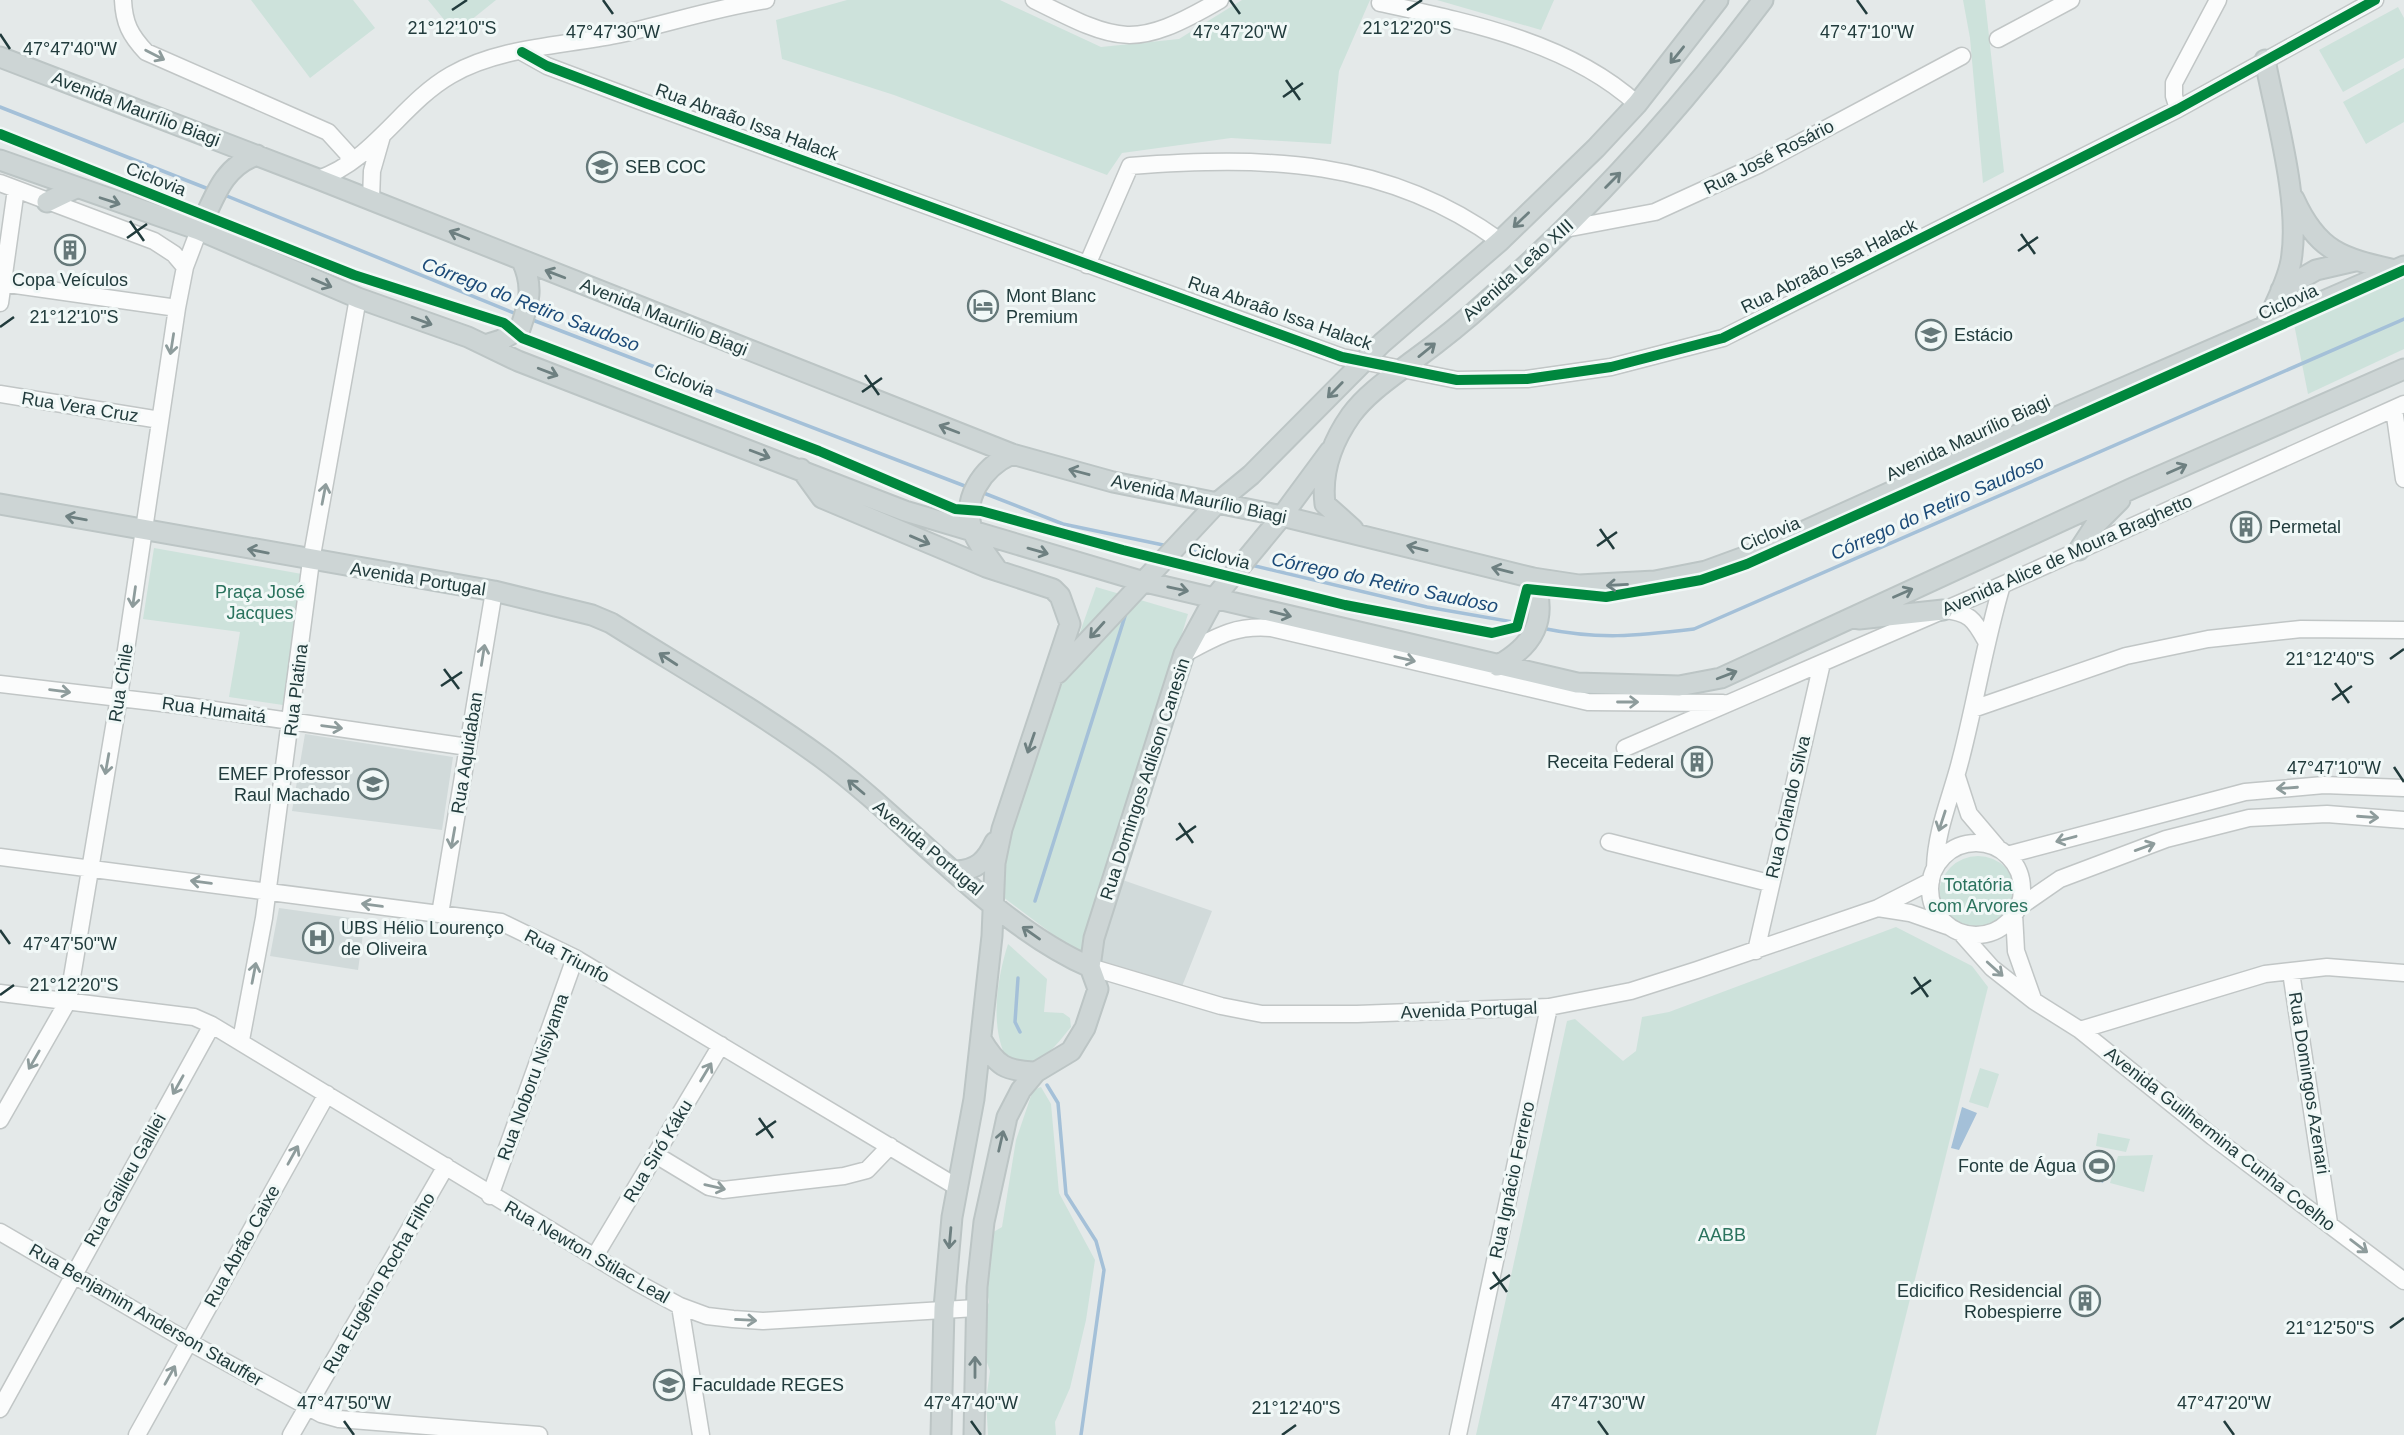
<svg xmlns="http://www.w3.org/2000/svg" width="2404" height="1435" font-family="Helvetica,sans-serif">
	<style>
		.built { fill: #d1dada }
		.green { fill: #cde2db }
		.water { fill: #a4c0d8 }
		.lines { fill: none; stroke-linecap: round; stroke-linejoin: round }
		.stream { stroke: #a4c0d8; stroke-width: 3.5 }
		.minor-casing { stroke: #c1c6c6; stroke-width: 19 }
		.major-casing { stroke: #bcc5c5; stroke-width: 23 }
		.minor { stroke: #fbfcfc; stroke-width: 16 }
		.major { stroke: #cdd5d5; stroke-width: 19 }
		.cycleway-casing { stroke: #f1f8f7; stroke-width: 15 }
		.cycleway { stroke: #00873e; stroke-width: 10 }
		.oneway { stroke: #8e9c9c }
		.oneway2 { stroke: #6e8081 }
		.ticks { fill: none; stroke: #213b3c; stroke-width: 2.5 }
		.labels { text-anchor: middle; stroke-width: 6; stroke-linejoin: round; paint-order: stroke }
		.street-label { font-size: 18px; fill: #213b3c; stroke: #f1f8f7 }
		.poi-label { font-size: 18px; fill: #213b3c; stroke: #f1f8f7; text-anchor: start }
		.park-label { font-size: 18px; fill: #2b735e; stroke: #f1f8f7 }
		.water-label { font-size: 19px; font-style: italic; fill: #1b4a78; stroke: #f1f8f7 }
		.ticks-label { font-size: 18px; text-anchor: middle; fill: #213b3c; stroke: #f1f8f7; stroke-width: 6; stroke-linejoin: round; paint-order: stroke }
	</style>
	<rect width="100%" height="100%" fill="#e4e9e9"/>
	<path class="built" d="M305,734L453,757L442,830L292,811Z
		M1114,877L1212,911L1179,994L1090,967Z
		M279,908L365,920L358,970L270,956Z"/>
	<path class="green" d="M251,0H353L375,28L310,78Z
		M428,0H496L455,33Z
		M847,0H1000L1101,47L1179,39L1242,0H1370L1339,71L1331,144L1231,138L1122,153L1107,175L894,95L782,59L776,20Z
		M1437,0H1554L1541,30Z
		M1963,0H1985L2004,172L1983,183L1970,38Z
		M2398,7L2404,18V58L2343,92L2319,50Z
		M2404,68V122L2366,144L2343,102Z
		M2404,270V349L2308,394L2293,319Z
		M154,548L302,574L283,705L229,697L240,632L143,619Z
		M1096,587L1188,614L1083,957L1003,897L1007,838Z
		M1939 895a39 39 0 1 1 78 0a39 39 0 1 1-78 0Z
		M1896,927L1972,966L1988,987L1876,1435H1476L1567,1021L1575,1019L1623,1061L1636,1051L1642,1017L1669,1012Z
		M1008,944L1047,979L1044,1012L1063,1013L1070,1018L1071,1027C1051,1051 1042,1067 1008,1061C989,1028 997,979 1008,944Z
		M1980,1068L1999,1074L1988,1108L1969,1102Z
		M1041,1087L1051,1104L1059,1193L1095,1260L1086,1320L1070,1388L1055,1422L1056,1435H988L986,1400L990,1371L983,1351L981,1321L989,1302L984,1274L990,1234L1002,1227L1016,1140L1033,1090Z
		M2098,1133L2130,1139L2126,1152L2096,1146Z
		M2153,1155L2144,1192L2110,1183L2118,1156Z"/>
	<path class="water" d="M1962,1107L1977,1113L1959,1150L1951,1148Z
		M2095,1150L2110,1155L2103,1183L2087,1176Z"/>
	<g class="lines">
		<path class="stream" d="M0,107L211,190
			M222,194L519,315
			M530,319L970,488
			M981,492L1063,524L1168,546
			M1182,549L1236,561
			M1251,565L1427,607L1530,625
			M1541,628C1599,640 1636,636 1694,629L2404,319
			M1035,901L1126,613
			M1018,978L1015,1022L1020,1032
			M1047,1085L1058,1103L1066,1194L1096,1241L1104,1270L1081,1435"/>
		<g class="minor-casing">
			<path id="minor" d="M123,0C124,23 130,35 146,52L328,132L348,154L349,163
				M1034,0C1120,43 1134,50 1220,0
				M1380,3C1468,22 1569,42 1637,104
				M1998,39L2071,0
				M522,52L547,66L648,104L1342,357L1457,380L1527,379L1611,367L1723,338L2178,109L2375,0
				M2178,109L2174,96V83L2218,0
				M318,179C373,161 402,103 451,75C499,47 562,46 616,35C666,24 715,8 766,0
				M0,183L154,241L174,254L185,267
				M371,200L372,171L382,136
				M1565,229L1655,212L1758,165L1962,56
				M1087,265L1130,166C1265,156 1386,158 1500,241
				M0,283L177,308
				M0,303L16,189
				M0,394L160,420
				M2394,409L2404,479
				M1943,610C1969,612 1974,619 1986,641
				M1184,654C1216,637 1234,625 1271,628L1588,702L1723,703
				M0,684L187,706L468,747
				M1973,709L2126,656L2208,639L2301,629L2404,630
				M1625,748L2002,585L2404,404
				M1957,777L1969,814L1997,847
				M1609,842L1769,883
				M1930 889a46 46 0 1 1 92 0a46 46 0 1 1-92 0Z
				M2007,855L2245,792L2324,785L2404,788
				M0,857L501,922L575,958L957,1187
				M1935,868C1936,829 1952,795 1961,758C1976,700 1985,642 2002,585
				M1878,908L1910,913L1947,926
				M2018,908L2060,879L2166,839L2249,818L2327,814L2404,820
				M440,914L494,591
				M2014,914L2016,951L2033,999
				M1960,932L1992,968L2034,1001L2080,1030L2213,1137L2404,1281
				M1756,951L1822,663
				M1090,967L1221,1006L1262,1014H1357L1549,1007L1631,991L1697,970L1878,908L1931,881
				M2291,972L2329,1223
				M0,993L194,1017L212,1025L636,1282L680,1306L707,1316L733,1319L763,1321L976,1308
				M2080,1030L2265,974L2327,967L2404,973
				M241,1040L264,918L311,561L358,298
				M0,1120L68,1001L119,697L177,308L185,267L199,230
				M656,1155L709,1187L723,1190L844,1176L867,1170L890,1146
				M490,1196L575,958
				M0,1232L189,1342L321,1414L339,1419L539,1435
				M595,1256L721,1045
				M680,1306L701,1435
				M0,1409L212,1025
				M137,1435L327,1094
				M291,1435L446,1166
				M1458,1435L1549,1007"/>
		</g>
		<g class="major-casing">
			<path id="major" d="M0,57L318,179L1012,454L1113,482L1282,516L1533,578L1579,585L1655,581L1706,571L1758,552L2070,411L2404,266
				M2265,60C2276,118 2301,204 2291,261C2287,283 2274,306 2265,326
				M0,160L199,230L358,298L468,337L518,361L905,511L1141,581L1577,683L1679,686L1721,678L2133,488L2404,369
				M2294,199C2318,252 2342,258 2395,270
				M47,202L74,189
				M199,230C214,199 222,167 257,155
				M2281,290L2316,270L2355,261
				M485,345L501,340L520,329C529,303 534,287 522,261
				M801,469L822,498L986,567L1053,589L1060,596L1070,624L1002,829L995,863L992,936L974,1099L952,1217L944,1308L941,1435
				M0,504L494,591L592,615L611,623C681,667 755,709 822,758C908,821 992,924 1090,967
				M1353,529L1325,504C1321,471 1332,442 1351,415C1367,393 1393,376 1414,360C1440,341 1465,321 1488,300C1591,209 1681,109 1763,0
				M2079,550L2096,524L2120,500
				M998,571C990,559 980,547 974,534C959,500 983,467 1012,454
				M1859,619L1943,610
				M1497,666C1533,646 1549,620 1533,578
				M1058,673L1217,503L1251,475L1382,343L1500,241L1596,148L1637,104L1718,0
				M956,871C977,870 986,861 995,842
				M981,1039C997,1066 1005,1071 1036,1072
				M974,1435L977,1287L984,1222L1007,1117L1021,1090L1036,1072L1071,1051L1085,1028L1098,989L1090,967L1094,938L1184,654L1215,597L1282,516L1330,451"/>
		</g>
		<use href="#minor" class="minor"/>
		<use href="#major" class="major"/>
		<g class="cycleway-casing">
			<path id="cycleway" d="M522,52L547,66L648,104L1342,357L1457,380L1527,379L1611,367L1723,338L2178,109L2375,0
				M0,134L354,275L504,323L522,338L819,451L955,509L981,511L1123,550L1345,605L1492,633L1517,627L1527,589L1606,597L1701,580L1747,564L2404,270"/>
		</g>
		<use href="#cycleway" class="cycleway"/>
	</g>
	<defs><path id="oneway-shaft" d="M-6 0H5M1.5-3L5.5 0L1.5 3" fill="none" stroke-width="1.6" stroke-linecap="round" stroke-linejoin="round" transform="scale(1.75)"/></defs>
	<g class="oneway">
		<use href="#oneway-shaft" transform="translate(155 55) rotate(27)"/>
		<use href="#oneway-shaft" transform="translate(172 344) rotate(99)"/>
		<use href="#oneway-shaft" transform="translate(324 494) rotate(-79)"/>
		<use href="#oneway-shaft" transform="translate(134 597) rotate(98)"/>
		<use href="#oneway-shaft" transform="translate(483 655) rotate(-81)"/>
		<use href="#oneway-shaft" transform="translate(1405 659) rotate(13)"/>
		<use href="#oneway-shaft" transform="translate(60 691) rotate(7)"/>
		<use href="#oneway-shaft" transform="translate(1628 702)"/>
		<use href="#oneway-shaft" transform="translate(332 727) rotate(8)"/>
		<use href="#oneway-shaft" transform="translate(107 764) rotate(100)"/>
		<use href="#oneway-shaft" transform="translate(2287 788) rotate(176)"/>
		<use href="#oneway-shaft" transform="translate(2368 817) rotate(4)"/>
		<use href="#oneway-shaft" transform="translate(1942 821) rotate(108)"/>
		<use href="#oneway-shaft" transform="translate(453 838) rotate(100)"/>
		<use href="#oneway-shaft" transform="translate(2066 839) rotate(165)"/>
		<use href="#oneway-shaft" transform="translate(2145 847) rotate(-20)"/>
		<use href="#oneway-shaft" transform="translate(201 882) rotate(-173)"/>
		<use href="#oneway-shaft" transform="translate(372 905) rotate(-172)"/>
		<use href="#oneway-shaft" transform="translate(1995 969) rotate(42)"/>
		<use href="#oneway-shaft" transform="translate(254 973) rotate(-79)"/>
		<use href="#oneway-shaft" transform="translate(34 1060) rotate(120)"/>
		<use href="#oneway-shaft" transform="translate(706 1072) rotate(-59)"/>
		<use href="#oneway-shaft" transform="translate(178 1085) rotate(119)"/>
		<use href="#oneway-shaft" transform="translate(293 1155) rotate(-61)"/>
		<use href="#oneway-shaft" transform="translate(715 1187) rotate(13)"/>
		<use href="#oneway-shaft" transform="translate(2359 1246) rotate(37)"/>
		<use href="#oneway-shaft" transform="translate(746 1320) rotate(3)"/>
		<use href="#oneway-shaft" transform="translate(170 1375) rotate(-61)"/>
	</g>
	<g class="oneway2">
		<use href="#oneway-shaft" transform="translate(1677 55) rotate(129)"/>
		<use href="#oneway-shaft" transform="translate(1613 180) rotate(-45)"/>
		<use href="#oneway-shaft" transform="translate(110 201) rotate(18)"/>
		<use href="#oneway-shaft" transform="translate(1521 220) rotate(136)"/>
		<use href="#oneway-shaft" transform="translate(459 235) rotate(-158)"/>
		<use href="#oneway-shaft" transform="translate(555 274) rotate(-159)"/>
		<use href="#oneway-shaft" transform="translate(322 283) rotate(23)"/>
		<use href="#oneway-shaft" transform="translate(422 321) rotate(20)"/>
		<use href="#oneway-shaft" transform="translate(1427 350) rotate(-39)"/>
		<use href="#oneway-shaft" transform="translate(548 372) rotate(21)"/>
		<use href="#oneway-shaft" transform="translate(1335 390) rotate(134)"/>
		<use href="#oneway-shaft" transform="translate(949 429) rotate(-159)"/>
		<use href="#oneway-shaft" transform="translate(760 454) rotate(21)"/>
		<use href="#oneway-shaft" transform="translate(2177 469) rotate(-24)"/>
		<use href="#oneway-shaft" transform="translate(1079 472) rotate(-165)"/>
		<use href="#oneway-shaft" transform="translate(76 518) rotate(-170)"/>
		<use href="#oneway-shaft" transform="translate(920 540) rotate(23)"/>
		<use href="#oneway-shaft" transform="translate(1417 548) rotate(-166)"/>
		<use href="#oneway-shaft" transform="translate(258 551) rotate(-169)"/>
		<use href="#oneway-shaft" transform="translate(1038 551) rotate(16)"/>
		<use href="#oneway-shaft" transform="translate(1502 570) rotate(-166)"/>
		<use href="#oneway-shaft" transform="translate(1617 585) rotate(177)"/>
		<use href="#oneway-shaft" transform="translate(1178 589) rotate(12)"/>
		<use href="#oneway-shaft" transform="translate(1903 593) rotate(-24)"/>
		<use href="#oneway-shaft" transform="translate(1281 614) rotate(14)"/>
		<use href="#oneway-shaft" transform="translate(1097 630) rotate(132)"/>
		<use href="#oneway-shaft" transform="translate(668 659) rotate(-147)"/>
		<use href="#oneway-shaft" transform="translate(1727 675) rotate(-21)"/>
		<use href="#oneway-shaft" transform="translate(1031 743) rotate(109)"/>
		<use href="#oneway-shaft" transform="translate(856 787) rotate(-140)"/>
		<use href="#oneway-shaft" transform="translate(1031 933) rotate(-145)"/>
		<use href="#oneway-shaft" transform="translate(1001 1141) rotate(-77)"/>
		<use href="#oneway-shaft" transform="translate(950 1238) rotate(95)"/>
		<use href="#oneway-shaft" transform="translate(975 1367) rotate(-90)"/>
	</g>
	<path class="ticks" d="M603,0L613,14M1230,0L1240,14M1857,0L1867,14M452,10L467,0M1407,10L1422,0M0,34L10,49M1286,80L1300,100M1283,97L1303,83M130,221L144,241M2021,234L2035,254M127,238L147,224M2018,251L2038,237M0,327L14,317M865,375L879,395M862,392L882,378M1600,529L1614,549M1597,546L1617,532M2390,659L2404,649M444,669L459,689M2335,683L2349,703M441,686L462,672M2332,700L2352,686M2394,767L2404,782M1179,823L1193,843M1176,840L1196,826M0,930L10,944M1914,977L1928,997M1911,994L1931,980M0,995L14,985M759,1118L773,1138M756,1135L776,1121M1493,1272L1507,1292M1490,1289L1510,1275M2390,1328L2404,1318M344,1421L354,1435M971,1421L981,1435M1598,1421L1608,1435M2224,1421L2234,1435M1282,1435L1296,1425"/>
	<defs>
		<g id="school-ring" transform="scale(1.575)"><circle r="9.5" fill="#f1f8f7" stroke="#657879" stroke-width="1.5"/><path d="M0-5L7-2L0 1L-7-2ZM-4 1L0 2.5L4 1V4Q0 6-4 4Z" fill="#657879"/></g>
		<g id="building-ring" transform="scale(1.575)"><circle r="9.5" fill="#f1f8f7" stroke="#657879" stroke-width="1.5"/><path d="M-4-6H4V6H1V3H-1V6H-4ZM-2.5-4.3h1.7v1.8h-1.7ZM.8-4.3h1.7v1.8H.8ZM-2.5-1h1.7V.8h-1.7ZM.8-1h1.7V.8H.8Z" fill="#657879"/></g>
		<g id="hotel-ring" transform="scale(1.575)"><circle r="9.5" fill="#f1f8f7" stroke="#657879" stroke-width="1.5"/><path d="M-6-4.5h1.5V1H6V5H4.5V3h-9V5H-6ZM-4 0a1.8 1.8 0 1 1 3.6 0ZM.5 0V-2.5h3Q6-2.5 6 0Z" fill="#657879"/></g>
		<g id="university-ring" transform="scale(1.575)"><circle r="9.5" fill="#f1f8f7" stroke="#657879" stroke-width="1.5"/><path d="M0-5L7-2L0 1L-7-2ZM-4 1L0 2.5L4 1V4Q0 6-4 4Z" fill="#657879"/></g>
		<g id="hospital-ring" transform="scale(1.575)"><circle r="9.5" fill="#f1f8f7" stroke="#657879" stroke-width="1.5"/><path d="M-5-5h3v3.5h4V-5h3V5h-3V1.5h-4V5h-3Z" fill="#657879"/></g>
		<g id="stadium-ring" transform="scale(1.575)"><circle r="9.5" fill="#f1f8f7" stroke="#657879" stroke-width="1.5"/><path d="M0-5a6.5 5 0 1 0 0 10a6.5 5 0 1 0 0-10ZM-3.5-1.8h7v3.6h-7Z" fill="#657879"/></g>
	</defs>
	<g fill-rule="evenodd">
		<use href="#school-ring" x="602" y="167"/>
		<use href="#building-ring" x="70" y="250"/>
		<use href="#hotel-ring" x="983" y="306"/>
		<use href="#university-ring" x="1931" y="335"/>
		<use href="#building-ring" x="2246" y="527"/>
		<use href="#building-ring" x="1697" y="762"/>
		<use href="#school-ring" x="373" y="784"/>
		<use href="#hospital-ring" x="318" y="938"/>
		<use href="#stadium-ring" x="2099" y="1166"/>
		<use href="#building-ring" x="2085" y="1301"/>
		<use href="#university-ring" x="669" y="1385"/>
	</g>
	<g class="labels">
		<g class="street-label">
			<text transform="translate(136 109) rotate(21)" y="6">Avenida Maurílio Biagi</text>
			<text transform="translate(747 122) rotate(20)" y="6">Rua Abraão Issa Halack</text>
			<text transform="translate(1769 157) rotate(-27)" y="6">Rua José Rosário</text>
			<text transform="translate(156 179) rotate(22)" y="6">Ciclovia</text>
			<text transform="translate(1829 266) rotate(-26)" y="6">Rua Abraão Issa Halack</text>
			<text transform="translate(1518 270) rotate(-42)" y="6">Avenida Leão XIII</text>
			<text transform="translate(2288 302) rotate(-24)" y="6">Ciclovia</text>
			<text transform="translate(1280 313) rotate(19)" y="6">Rua Abraão Issa Halack</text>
			<text transform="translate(664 317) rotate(22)" y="6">Avenida Maurílio Biagi</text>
			<text transform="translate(684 380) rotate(21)" y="6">Ciclovia</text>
			<text transform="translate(80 407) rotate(9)" y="6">Rua Vera Cruz</text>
			<text transform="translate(1968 438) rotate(-25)" y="6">Avenida Maurílio Biagi</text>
			<text transform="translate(1199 499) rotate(12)" y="6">Avenida Maurílio Biagi</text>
			<text transform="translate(1770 534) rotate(-23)" y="6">Ciclovia</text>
			<text transform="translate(2067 555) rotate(-24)" y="6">Avenida Alice de Moura Braghetto</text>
			<text transform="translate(1219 556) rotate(14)" y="6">Ciclovia</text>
			<text transform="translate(418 579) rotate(9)" y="6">Avenida Portugal</text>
			<text transform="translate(121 683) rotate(-81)" y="6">Rua Chile</text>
			<text transform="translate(296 690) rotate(-83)" y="6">Rua Platina</text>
			<text transform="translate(214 710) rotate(8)" y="6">Rua Humaitá</text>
			<text transform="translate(467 753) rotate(-81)" y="6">Rua Aquidaban</text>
			<text transform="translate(1145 779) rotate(-72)" y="6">Rua Domingos Adilson Canesin</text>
			<text transform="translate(1788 807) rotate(-77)" y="6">Rua Orlando Silva</text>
			<text transform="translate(928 848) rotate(40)" y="6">Avenida Portugal</text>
			<text transform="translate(567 956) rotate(28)" y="6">Rua Triunfo</text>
			<text transform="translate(1469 1010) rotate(-2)" y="6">Avenida Portugal</text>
			<text transform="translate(533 1077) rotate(-70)" y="6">Rua Noboru Nisiyama</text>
			<text transform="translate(2309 1083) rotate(81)" y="6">Rua Domingos Azenari</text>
			<text transform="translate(2220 1139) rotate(38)" y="6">Avenida Guilhermina Cunha Coelho</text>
			<text transform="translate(658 1151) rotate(-59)" y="6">Rua Siró Káku</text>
			<text transform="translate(125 1180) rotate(-61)" y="6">Rua Galileu Galilei</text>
			<text transform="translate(1512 1180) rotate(-78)" y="6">Rua Ignácio Ferrero</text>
			<text transform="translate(242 1246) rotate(-61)" y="6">Rua Abrão Caixe</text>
			<text transform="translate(587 1252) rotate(30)" y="6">Rua Newton Stilac Leal</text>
			<text transform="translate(379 1283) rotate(-60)" y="6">Rua Eugênio Rocha Filho</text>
			<text transform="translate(146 1315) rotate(30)" y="6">Rua Benjamim Anderson Stauffer</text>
		</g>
		<g class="poi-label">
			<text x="625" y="173">SEB COC</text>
			<text x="70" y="286" text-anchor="middle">Copa Veículos</text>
			<text x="1006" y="302">Mont Blanc<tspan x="1006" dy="21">Premium</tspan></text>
			<text x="1954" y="341">Estácio</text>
			<text x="2269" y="533">Permetal</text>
			<text x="1674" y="768" text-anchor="end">Receita Federal</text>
			<text x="350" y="780" text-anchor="end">EMEF Professor<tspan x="350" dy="21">Raul Machado</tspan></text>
			<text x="341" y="934">UBS Hélio Lourenço<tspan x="341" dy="21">de Oliveira</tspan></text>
			<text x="2076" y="1172" text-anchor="end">Fonte de Água</text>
			<text x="2062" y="1297" text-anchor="end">Edicifico Residencial<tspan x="2062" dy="21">Robespierre</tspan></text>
			<text x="692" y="1391">Faculdade REGES</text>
		</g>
		<g class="park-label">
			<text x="260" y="598">Praça José<tspan x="260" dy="21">Jacques</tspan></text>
			<text x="1978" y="891">Totatória<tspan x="1978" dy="21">com Arvores</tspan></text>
			<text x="1722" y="1241">AABB</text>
		</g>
		<g class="water-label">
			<text transform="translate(531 304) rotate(21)" y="7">Córrego do Retiro Saudoso</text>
			<text transform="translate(1937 507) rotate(-24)" y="7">Córrego do Retiro Saudoso</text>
			<text transform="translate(1385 582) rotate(12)" y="7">Córrego do Retiro Saudoso</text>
		</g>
	</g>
	<g class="ticks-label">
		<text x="452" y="34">21°12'10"S</text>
		<text x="1407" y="34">21°12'20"S</text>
		<text x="613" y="38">47°47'30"W</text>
		<text x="1240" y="38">47°47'20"W</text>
		<text x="1867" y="38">47°47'10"W</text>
		<text x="70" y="55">47°47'40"W</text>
		<text x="74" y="323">21°12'10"S</text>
		<text x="2330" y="665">21°12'40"S</text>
		<text x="2334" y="774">47°47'10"W</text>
		<text x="70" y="950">47°47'50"W</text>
		<text x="74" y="991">21°12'20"S</text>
		<text x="2330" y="1334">21°12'50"S</text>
		<text x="344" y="1409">47°47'50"W</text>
		<text x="971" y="1409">47°47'40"W</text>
		<text x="1598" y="1409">47°47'30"W</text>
		<text x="2224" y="1409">47°47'20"W</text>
		<text x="1296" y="1414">21°12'40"S</text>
	</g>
</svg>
